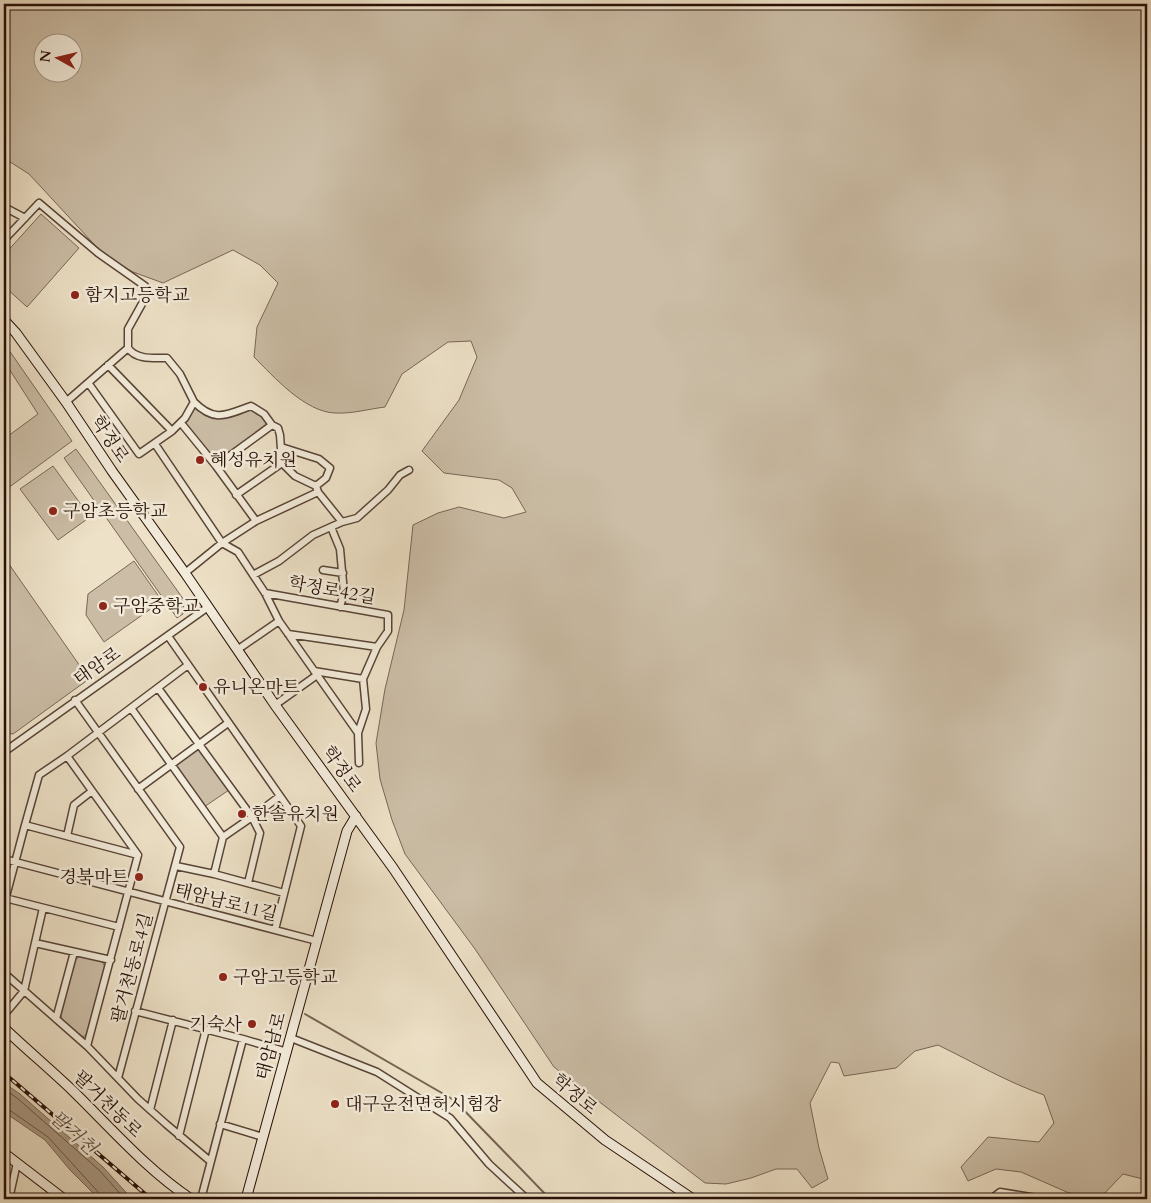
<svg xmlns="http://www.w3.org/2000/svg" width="1151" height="1203" font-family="Cardo,'Noto Serif KR',serif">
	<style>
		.green { fill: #cbbda6; stroke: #796656; fill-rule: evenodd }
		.water { fill: #aa9a85; stroke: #766252 }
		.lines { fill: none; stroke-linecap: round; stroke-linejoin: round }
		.shore { stroke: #685446; stroke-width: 1 }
		.stream { stroke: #766252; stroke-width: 2 }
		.minor-casing { stroke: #584436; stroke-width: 9 }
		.secondary-casing { stroke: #270f06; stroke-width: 11 }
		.minor { stroke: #f3ecdb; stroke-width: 6 }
		.secondary { stroke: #f3ecdb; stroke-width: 9 }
		.rail-casing { stroke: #270f06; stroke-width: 4 }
		.rail { stroke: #f3ecdb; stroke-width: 2; stroke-dasharray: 5.5; stroke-linecap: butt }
		.poi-dot { fill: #8f2418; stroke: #f3ecdb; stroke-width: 2 }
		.labels { text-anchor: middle; stroke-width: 5; stroke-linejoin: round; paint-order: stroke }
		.poi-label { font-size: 18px; fill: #270f06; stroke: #f3ecdb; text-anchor: start }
		.street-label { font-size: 18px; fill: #270f06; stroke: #f3ecdb }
		.water-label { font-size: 19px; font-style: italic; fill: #624e3f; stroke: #f3ecdb }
	</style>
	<rect width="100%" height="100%" fill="#ede1c7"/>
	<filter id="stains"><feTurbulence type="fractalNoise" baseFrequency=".004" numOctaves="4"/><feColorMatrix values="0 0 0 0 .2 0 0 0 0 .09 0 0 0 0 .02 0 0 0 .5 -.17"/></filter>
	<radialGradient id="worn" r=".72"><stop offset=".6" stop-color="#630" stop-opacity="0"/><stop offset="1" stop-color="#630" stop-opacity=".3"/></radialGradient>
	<path class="green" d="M4,4H1147V1180L1123,1174L1102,1196L1069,1193L1021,1172L996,1169L968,1181L961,1167L988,1137L1039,1142L1054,1123L1044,1095C1007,1082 973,1062 938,1045L915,1051L896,1068L844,1076L839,1063L831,1062L810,1103L819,1148L828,1179L812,1188L797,1169H776L751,1178L726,1184L705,1183L554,1067L475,949L405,854L392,820L380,779L376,743L385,689L404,610L413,525L438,513L459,507L504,518L526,512L512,488L499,480L444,473L422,451L459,400L477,357L471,341L448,342L402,374L385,407C369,409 351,414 335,413C305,412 274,377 254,357L257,327L278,283L260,265L233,250L163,283L133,272L105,256L29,174L4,158ZM42,42H72V72H42Z
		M41,214L79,248L27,307L4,286V255Z
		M4,343L72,441L4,491V439L38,414L4,361Z
		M195,404L210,414L251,408L269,424L216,463L184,423Z
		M76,449L184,600L183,614L177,618L64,458Z
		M53,466L90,517L58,540L20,489Z
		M4,557L89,679L13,734L4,733Z
		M134,561L162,601L104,642L86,615L88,594Z
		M198,747L229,790L204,807L175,766Z
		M80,956L102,961L105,967L88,1033L83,1037L62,1021L61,1015L74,961Z"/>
	<path class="water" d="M4,1083L20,1094L103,1167L132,1199H99L70,1170L45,1140L4,1112Z"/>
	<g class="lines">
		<path class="shore" d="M4,1089L17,1098L99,1170L125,1199
			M4,1109H8L48,1137L100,1194L102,1199"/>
		<path class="stream" d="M305,1014L454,1100L550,1199"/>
		<g class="minor-casing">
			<path id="minor" d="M4,207L25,218
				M4,240L39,203L98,253L145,286L148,293L128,329V348L66,402
				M128,348C136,360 154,358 167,358L180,374L194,402L185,418L172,431
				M89,384L139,454L172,431L108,365
				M194,402C215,423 226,415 251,406L264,414L272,425
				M155,444L222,543L256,521L216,466L181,423
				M281,447L319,459L330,468L326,478L316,486
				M216,466L272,425L278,428L280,435L282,463
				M236,495L282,463L295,476L316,486L318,492L256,521
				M342,522L357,518L388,490L400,475L409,470
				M331,527L340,549L344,593L340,607
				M323,570L343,573
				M185,573L222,543L238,552L265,593L279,621L358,733
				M253,575L279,561L313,535L342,522L318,492
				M265,593L388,615V631L377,647L363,679L366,709L358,733L359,763
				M288,634L377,647
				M168,636L301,826L275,930
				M237,650L279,621
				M314,671L363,679
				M158,688L252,817L280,796
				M75,700L180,847L118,1078
				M275,705L317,675
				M131,708L223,837L214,874
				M4,752L208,607
				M67,756L138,855
				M138,789L228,723
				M25,825L39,775L67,756L188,665
				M67,836L74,805L92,791
				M223,837L252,817L260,833L248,883
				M4,859L317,941
				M176,866L214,874L284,893
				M5,898L119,927
				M4,904L25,825L138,855L87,1046
				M35,943L111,960
				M4,973L87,1046L138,1099L166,1124L210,1161
				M135,1011L243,1039L287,1052
				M4,1015L24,991L43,908
				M56,1019L74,952
				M291,1038L377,1072L450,1118L489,1164L527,1199
				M150,1110L173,1020
				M220,1124L263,1137
				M179,1136L206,1029
				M9,1199L17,1163
				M201,1199L243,1039
				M991,1199L1000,1192L1043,1199"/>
		</g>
		<g class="secondary-casing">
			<path id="secondary" d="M4,320L16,333L66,402L112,471L185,573L275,705L393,868L537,1083L605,1140L693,1199
				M4,1028C26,1049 50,1069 72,1090C111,1128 146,1169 191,1199
				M4,1153L64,1199
				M246,1199L347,831L356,816"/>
		</g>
		<use href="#minor" class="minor"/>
		<use href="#secondary" class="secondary"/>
		<g class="rail-casing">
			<path id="rail" d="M4,1073L151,1199"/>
		</g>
		<use href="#rail" class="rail"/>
	</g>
	<g class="poi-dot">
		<circle cx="75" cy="295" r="5"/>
		<circle cx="200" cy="460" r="5"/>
		<circle cx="53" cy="511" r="5"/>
		<circle cx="103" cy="606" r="5"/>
		<circle cx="203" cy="687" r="5"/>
		<circle cx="242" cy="814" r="5"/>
		<circle cx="139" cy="877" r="5"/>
		<circle cx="223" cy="977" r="5"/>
		<circle cx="252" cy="1024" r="5"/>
		<circle cx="335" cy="1104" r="5"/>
	</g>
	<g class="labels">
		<g class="poi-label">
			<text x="85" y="301">함지고등학교</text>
			<text x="210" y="466">혜성유치원</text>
			<text x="63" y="517">구암초등학교</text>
			<text x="113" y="612">구암중학교</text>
			<text x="213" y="693">유니온마트</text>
			<text x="252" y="820">한솔유치원</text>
			<text x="129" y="883" text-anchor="end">경북마트</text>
			<text x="233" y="983">구암고등학교</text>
			<text x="242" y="1030" text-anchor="end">기숙사</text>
			<text x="345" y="1110">대구운전면허시험장</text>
		</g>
		<g class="street-label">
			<text transform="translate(110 439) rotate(56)" y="6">학정로</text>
			<text transform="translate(332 590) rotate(10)" y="6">학정로42길</text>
			<text transform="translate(97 666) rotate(-35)" y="6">태암로</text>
			<text transform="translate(342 769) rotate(54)" y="6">학정로</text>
			<text transform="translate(226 902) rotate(14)" y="6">태암남로11길</text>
			<text transform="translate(132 968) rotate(-75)" y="6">팔거천동로4길</text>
			<text transform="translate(271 1046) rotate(-75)" y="6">태암남로</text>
			<text transform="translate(575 1094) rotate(40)" y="6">학정로</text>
			<text transform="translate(108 1104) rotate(44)" y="6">팔거천동로</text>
		</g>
		<g class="water-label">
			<text transform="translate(74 1132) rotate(42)" y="7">팔거천</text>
		</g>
	</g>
	<rect width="1151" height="1203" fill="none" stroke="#ede1c7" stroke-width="20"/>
	<rect x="5" y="5" width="1141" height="1193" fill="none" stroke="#270f06" stroke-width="2.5"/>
	<rect x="10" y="10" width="1131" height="1183" fill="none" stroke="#270f06"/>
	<g transform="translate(58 58) rotate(278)"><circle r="24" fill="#f3ecdb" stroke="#a19486"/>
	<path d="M0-4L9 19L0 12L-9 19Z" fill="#8f2418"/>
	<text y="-8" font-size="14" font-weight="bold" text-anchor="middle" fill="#270f06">N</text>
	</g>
	<rect width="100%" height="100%" filter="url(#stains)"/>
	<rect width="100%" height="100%" fill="url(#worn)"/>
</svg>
